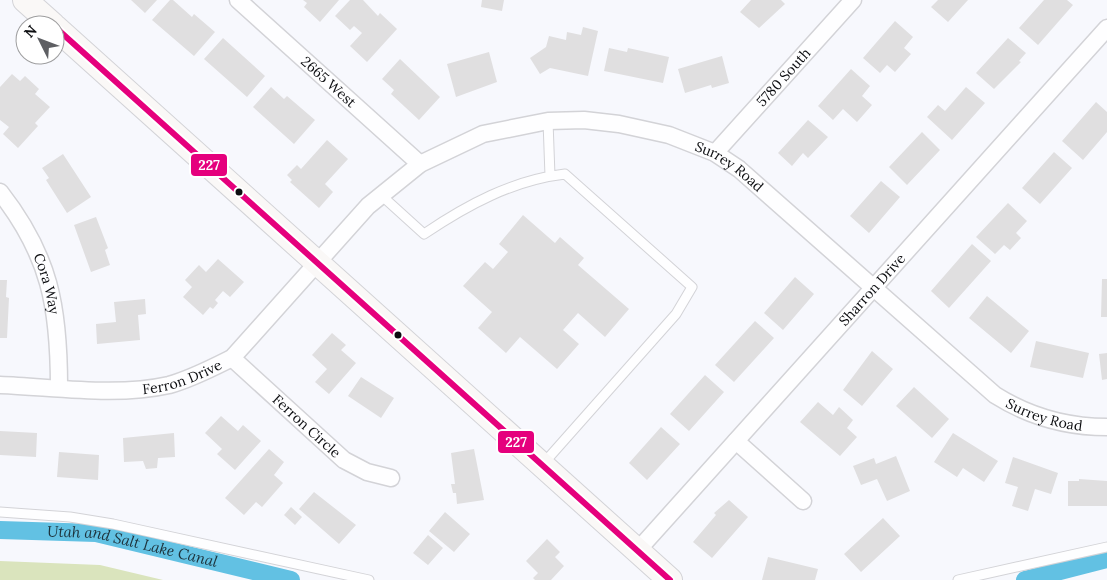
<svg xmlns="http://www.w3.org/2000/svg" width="1107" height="580" font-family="Lora,serif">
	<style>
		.green { fill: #dae4bd }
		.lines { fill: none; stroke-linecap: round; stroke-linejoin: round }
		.canal { stroke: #62c1e3; stroke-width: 18 }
		.building { fill: #e0dfe0 }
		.lane-casing { stroke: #d3d3d7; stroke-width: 11 }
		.street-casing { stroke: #d3d3d7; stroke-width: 19 }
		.secondary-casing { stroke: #d3d3d7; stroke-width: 26 }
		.lane { stroke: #fefeff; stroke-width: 9 }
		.street { stroke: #fefeff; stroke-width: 16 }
		.secondary { stroke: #faf8f7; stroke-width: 24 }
		.bus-1-casing { stroke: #fff; stroke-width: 10 }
		.bus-1 { stroke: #e5007d; stroke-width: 6 }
		.bus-dot { fill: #0c0d10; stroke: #fff; stroke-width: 2 }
		.labels { text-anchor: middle; stroke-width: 4.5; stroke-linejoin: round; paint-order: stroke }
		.street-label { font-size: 14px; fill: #0c0d10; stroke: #fff }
		.water-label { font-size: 15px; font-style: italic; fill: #1d323b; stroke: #fff }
		.line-badge { stroke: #fff; stroke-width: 2 }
		.badge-label { font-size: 14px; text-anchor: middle; font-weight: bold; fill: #fff }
	</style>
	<rect width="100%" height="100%" fill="#f7f8fd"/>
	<path class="green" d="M0,561L100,565L163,580H0Z"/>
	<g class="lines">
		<g class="canal">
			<path id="s1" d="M0,530L96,533L291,580"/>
			<path d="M1025,580L1107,559"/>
		</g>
	</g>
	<path class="building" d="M131,0H157L145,13Z
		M170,0H173L192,17L194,14L215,32L194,56L152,20Z
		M303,0H339L320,22L304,7L307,3Z
		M350,0H363L378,16L380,13L397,29L367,62L350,46L362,33L354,26L350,30L335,16Z
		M482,0H504L502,11L481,7Z
		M751,0H781L785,4L759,28L740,12Z
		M938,0H968L948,22L931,7Z
		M1044,0H1067L1073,5L1038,45L1019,28Z
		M895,21L913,37L904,48L911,54L895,72L887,65L880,73L863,58Z
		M583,27L598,31L588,76L550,68L540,74L530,58L546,47L549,36L566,40L567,32L581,35Z
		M223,38L265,76L247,97L204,59Z
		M1008,38L1026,53L1019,61L1021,62L994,89L976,73Z
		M609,48L627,52L628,48L669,57L663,83L604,71Z
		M489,52L497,82L456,97L447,64Z
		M722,56L729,83L712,88L711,85L685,93L678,69Z
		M400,59L440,97L419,120L391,94L394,90L382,79Z
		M851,69L870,86L862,96L872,105L857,122L843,109L833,120L818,106Z
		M12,74L20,81L25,76L39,89L35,94L50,107L35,123L38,126L18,148L3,134L9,127L0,120V87Z
		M271,87L284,99L287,96L315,120L294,144L253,107Z
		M966,87L985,103L952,140L927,117L938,105L945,111Z
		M1096,102L1107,112V132L1083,160L1062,141Z
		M808,120L828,137L808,158L803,153L792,166L778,153Z
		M922,132L940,150L907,185L889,167Z
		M327,140L348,159L325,184L333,192L319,208L290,182L292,180L287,175L297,165L301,169Z
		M1054,152L1072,168L1040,204L1022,188Z
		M63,154L91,197L67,213L46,180L49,178L42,168Z
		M881,181L900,197L869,233L850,216Z
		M1008,203L1027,221L1016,233L1021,238L1010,250L1004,245L995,254L976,237Z
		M523,215L555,243L560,237L584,258L578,265L629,309L605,337L578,313L563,330L579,344L557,369L520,337L506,353L478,328L492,312L463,286L485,262L493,269L508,252L499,244Z
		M96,217L108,248L105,250L110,265L91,272L74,225Z
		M972,244L991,261L949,308L931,291Z
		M218,259L244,282L230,297L223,291L215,300L218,303L213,309L210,307L203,315L183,297L192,287L185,280L199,265L206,272Z
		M795,277L814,294L783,330L764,313Z
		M1102,279H1107V317H1101Z
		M0,280H7L6,297L9,298L7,338H0Z
		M987,296L1029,331L1011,353L969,318Z
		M145,299L146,314L138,315L140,340L97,344L96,324L116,322L114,302Z
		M755,321L774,338L734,382L715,365Z
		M332,333L346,345L341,350L356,363L329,394L315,382L327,369L312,355Z
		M1036,341L1089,353L1083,378L1030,367Z
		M872,351L893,369L862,406L843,390Z
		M1107,353V379L1102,380L1099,354Z
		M705,375L724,392L689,431L670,414Z
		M361,377L394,398L381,418L348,396Z
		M914,387L949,419L932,438L896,406Z
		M818,402L833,415L839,407L853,420L847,428L857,437L840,456L800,422Z
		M221,416L238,431L243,425L261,441L235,470L217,454L222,449L205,433Z
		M661,427L680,444L647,480L629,463Z
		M0,431L37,433L36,457L0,455Z
		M174,433L175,457L158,458L157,468L146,469L143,461L124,462L123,438Z
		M953,433L998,461L984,482L963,468L957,477L934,462Z
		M269,449L284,462L274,475L283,483L262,507L256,502L244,515L225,498Z
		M474,449L484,500L457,504L456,493H453L451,484H455L451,453Z
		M59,452L99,455L98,480L57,477Z
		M896,456L910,491L887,501L877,479L861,485L853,466L874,458L876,464Z
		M1013,457L1058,473L1051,494L1035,489L1028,511L1012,506L1018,487L1005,483Z
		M1079,479L1107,481V506H1068V481H1079Z
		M314,492L356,525L339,544L299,509Z
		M729,500L748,517L712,558L693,542L716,515L714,513Z
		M291,507L302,517L295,525L284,515Z
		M445,512L470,534L454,552L429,531Z
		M883,518L900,536L861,572L844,554Z
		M428,535L443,548L428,565L413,553Z
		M547,539L560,552L555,557L564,566L551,580H535L533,578L538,573L526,561Z
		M768,557L818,569L815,580H762Z"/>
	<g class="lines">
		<g class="lane-casing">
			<path id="lane" d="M548,121L550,176
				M381,195L424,234C467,205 513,180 565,174L692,287L676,314L543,464
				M0,512L70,517L113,524L369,580
				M958,580L1107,547"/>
		</g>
		<g class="street-casing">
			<g id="street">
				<path id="s2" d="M238,0L420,164"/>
				<path id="s3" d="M715,153L853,0"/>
				<path id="s4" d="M0,192C50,256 59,307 59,387"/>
				<path id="s5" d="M232,358L344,460L367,472L391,478"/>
				<path id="s6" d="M0,385C54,387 116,397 169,385C191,379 212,368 232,358L368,206L420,164L483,134L548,121L584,120L619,124L669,135L715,153L739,169L995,395C1030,417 1066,427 1107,427"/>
				<path d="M736,441L803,501"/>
				<path id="s7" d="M638,550L1107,28"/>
			</g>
		</g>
		<g class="secondary-casing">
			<path id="secondary" d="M25,0L53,25
				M55,27L670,580"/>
		</g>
		<use href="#lane" class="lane"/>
		<use href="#street" class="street"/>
		<use href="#secondary" class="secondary"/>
		<g class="bus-1-casing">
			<path id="bus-1" d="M55,27L670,580"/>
		</g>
		<use href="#bus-1" class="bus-1"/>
	</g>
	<g class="bus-dot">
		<circle cx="239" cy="192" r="4.5"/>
		<circle cx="398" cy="335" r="4.5"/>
	</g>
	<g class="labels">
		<g class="street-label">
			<text dy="5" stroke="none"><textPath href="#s3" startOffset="102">5780 South</textPath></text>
			<text dy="5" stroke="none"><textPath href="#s2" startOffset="122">2665 West</textPath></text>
			<text dy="5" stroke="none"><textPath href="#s6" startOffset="836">Surrey Road</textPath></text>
			<text dy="5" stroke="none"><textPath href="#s4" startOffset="104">Cora Way</textPath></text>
			<text dy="5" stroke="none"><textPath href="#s7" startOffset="350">Sharron Drive</textPath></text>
			<text dy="5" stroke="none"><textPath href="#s6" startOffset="184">Ferron Drive</textPath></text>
			<text dy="5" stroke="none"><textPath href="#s6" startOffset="1241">Surrey Road</textPath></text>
			<text dy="5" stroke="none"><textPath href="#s5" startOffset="101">Ferron Circle</textPath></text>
		</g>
		<g class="water-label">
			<text dy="5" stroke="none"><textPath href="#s1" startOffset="134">Utah and Salt Lake Canal</textPath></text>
		</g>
	</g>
	<g class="line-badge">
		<rect x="190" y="153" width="38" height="24" rx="5" fill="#e5007d"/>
		<rect x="497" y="430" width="38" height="24" rx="5" fill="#e5007d"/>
	</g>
	<g class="badge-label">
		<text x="209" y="170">227</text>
		<text x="516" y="447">227</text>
	</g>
	<g transform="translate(40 40) rotate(312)"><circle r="24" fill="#ffffff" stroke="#9e9e9f"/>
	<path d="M0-4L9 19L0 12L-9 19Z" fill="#5e5f63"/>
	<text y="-8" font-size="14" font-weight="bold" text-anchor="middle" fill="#0c0d10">N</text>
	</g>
</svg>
